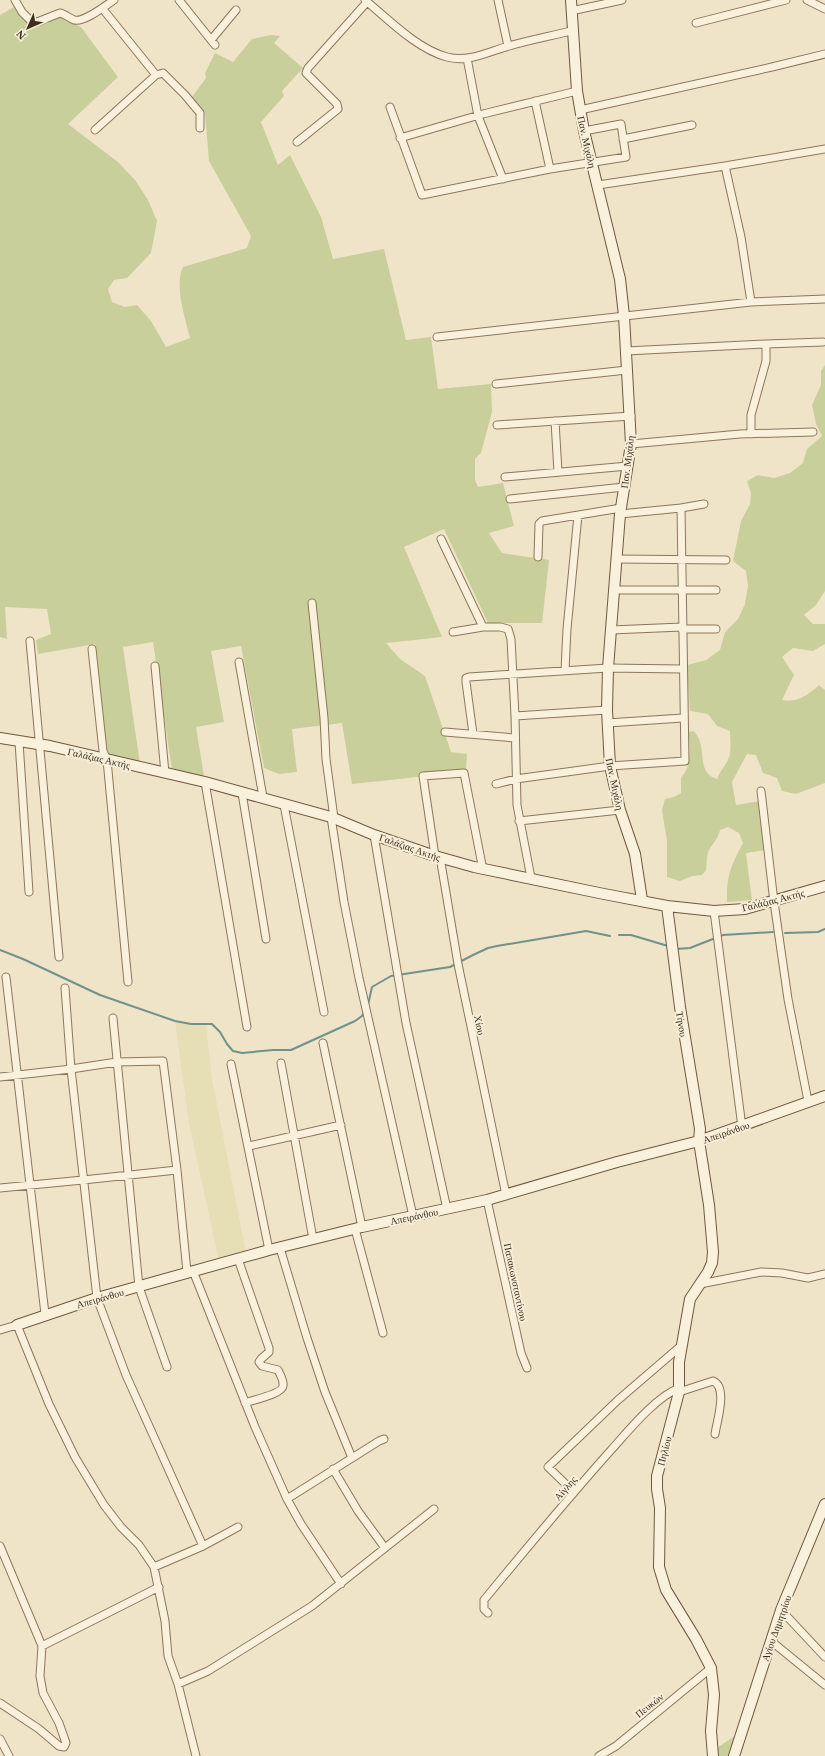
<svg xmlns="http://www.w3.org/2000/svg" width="825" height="1756" font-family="'Times New Roman',serif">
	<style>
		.farmland { fill: #e6deb5 }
		.green { fill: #c9cf9b }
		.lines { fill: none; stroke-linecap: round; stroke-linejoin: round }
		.stream { stroke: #6f938a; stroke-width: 2 }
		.street-casing { stroke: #8d765c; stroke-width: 9 }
		.secondary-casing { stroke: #6f573f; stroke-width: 12 }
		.street { stroke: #faf1dc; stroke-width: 7 }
		.secondary { stroke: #faf1dc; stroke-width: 10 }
		.labels { text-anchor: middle; stroke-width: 4; stroke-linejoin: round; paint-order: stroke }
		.street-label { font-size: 10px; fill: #3d2e20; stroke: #f7eed8 }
	</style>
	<rect width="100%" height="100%" fill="#f0e4c8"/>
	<path class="farmland" d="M175,1021L206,1025L212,1079L246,1253L219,1260L189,1124Z"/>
	<path class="green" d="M14,7L24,20L34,26L59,17L81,27L118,77L68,124L118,162L135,180L148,200L157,221L151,253L127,278L114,280L108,289L112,302L125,307L137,305L151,321L166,347L190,338C185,318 174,285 183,267L247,248L251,236L209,161L205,113L192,97L206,78L205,73L215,53L233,62L252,39L271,35L280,36L274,43L303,68L282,91L284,96L261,122L278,165L290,155L321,217L333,259L384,249L406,340L431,337L438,389L491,384L492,412L481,453L475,459V480L478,487L503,483L514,526L489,533L502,553L549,560L542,623H488L444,529L404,547L442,637L386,643L400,659L425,676L451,752L467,754L466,770L409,778L352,784L342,723L292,729L297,772L279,774L264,768L241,646L211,651L224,722L196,727L204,776L172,770L153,642L123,647L140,764L110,755L106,748L95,644L38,654L36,640L51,634L47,609L5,607L7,639L0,637V15Z
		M825,365V591L816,605L804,615L813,624H825V644L813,651L793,648L782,657L794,675L782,700C798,703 808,695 819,685L825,690V783L796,794L782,791L777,778L763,773L756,755L747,754L732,782L736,805L760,801L765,850L746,853L752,900L727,902C726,877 731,865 743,843L739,833L728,827L720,830C718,839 713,843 709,850C706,857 707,864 706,870L702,875L692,876L680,881L667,877V841L662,810L665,799L674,797L681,793V778C693,764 689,749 689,732L694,731C695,733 698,736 699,739C705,753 698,774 717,779C720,771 725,766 728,760C732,751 730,740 730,731L717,726L708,714L690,711L687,665L706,660L720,650L725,632L738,619L745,604L748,586L746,571L733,561L741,521L750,504L751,493L747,481L758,475L774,478L790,473L803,463L807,449L822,436L816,424L812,405L821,385V371Z
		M736,1735L730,1756H719L717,1748Z"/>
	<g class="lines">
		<path class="stream" d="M785,933L818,932L825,929
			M619,935H631L668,946
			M676,949L690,948L723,935L773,932
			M0,950L23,959L100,995L175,1021L191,1024H212L220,1032L227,1044L233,1051L242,1053L273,1050H291L355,1021L362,1016L364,1012
			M368,1005L372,987L391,976L450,967L473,955L488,948L497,946L586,931L610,936"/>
		<g class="street-casing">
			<path id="street" d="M15,0L22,12L31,21L37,22L60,13C65,14 69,18 74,20C84,23 106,5 114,0
				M179,0L215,45
				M365,0C388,19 417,49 447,57C468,63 490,51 509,46C530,40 551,36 571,31
				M498,0L508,46
				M807,0L825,9
				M102,8L156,75L163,73L185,95L200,113V128
				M571,11L622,0
				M696,23L786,0
				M211,40L236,10
				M467,58L478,116L503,179
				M535,101L550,169
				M390,107L422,195L550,169L626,157L621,124L584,131
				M580,110L772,67L825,54
				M95,130L156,75
				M400,138L483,114L577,91
				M623,139L692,125
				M297,142L338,109L337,104L306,73L308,68L367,2
				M725,166L741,237L751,302
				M598,185L725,166L825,149
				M437,337L751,302L825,299
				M626,351L766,344L823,342
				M496,384L627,370
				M555,421L558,472
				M497,425L631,416
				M751,434V415L766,361V344
				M631,444L740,434L813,432
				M505,477L628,466
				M510,499L624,487
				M681,508L704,504
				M441,539L483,627H500L508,629L511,639L515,716L517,805L531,878
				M538,557L539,524L542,521L621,508
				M616,559L726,560
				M614,590H716
				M312,603L324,718L326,759L334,818
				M682,629H716
				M611,630L682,627
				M453,632L483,627
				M30,641L59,957
				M92,649L103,751L107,760L128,982
				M239,662L263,797
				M155,666L165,773
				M565,670L567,629L578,515
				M515,716L607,710
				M607,723L683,718
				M445,732L515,738
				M473,734L466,682V678L469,677L608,668L682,669
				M19,742L29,892
				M205,782L247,1027
				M496,784L516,779L610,766L685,761L681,508L620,514
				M761,791L774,902L788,999L808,1101
				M242,793L266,939
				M284,805L324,1012
				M331,817L344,902L359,978L413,1216
				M519,821L620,810
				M374,835L406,1023L447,1209
				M435,856L423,776L464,773L483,870
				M440,857L458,964L506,1195
				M714,911L742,1127
				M6,977L45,1314
				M65,988L71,1069L97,1298L126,1375L203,1546
				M113,1018L139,1287L167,1367
				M323,1043L362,1227
				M281,1063L313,1239
				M231,1064L269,1250
				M0,1077L71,1069L117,1062L163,1061L177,1170L187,1272
				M249,1146L341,1125
				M0,1188L83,1180L177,1170
				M487,1200L521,1353L527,1368
				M355,1229L383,1333
				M280,1248L307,1338L325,1392L352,1458
				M238,1259L269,1348V1352L261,1359L259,1362L262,1366L278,1370C280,1375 284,1380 283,1386C282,1394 253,1400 245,1403
				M193,1271L255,1427L287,1499L301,1524L341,1584
				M700,1284L761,1272L782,1273L808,1278L825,1274
				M0,1330L17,1325L49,1404L75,1457L104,1505L121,1527L139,1545L154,1567L165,1621L168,1656L178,1684L196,1756
				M679,1392L713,1381C728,1387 717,1421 715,1434
				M333,1469L358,1511L385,1548
				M574,1492L548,1467L618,1400L682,1345
				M287,1499L379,1441L384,1439
				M0,1546L42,1646L40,1676L43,1693L59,1723L66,1743L64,1747L59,1746L39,1729L0,1703
				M154,1567L203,1546L238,1527
				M781,1610L825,1657
				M488,1613L484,1609V1600C526,1549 568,1498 612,1449C629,1430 656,1397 679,1388
				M771,1641L825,1685
				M42,1646L159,1587
				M178,1684L208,1671L312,1606L434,1509
				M0,1739L9,1756
				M599,1756L616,1746L711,1668"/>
		</g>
		<g class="secondary-casing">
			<path id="secondary" d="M571,0L577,91L584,131L620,279L624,316L631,444L620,514L608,668L607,710L610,766L620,810L635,854L642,900
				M0,738L50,746L205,782L331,817L374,835L435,856L474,867L604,894L667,906L714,911L745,909L825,886
				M667,906L680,1007L700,1129L699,1141L709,1205L713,1252L712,1263L708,1272L690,1299L679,1362V1392L657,1476V1489L660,1508L659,1567L666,1590L696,1639L711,1668L714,1695L711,1731L713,1756
				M17,1325L97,1298L269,1250L362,1227L487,1200L617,1162L699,1141L825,1096
				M734,1756L781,1610L825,1504"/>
		</g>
		<use href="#street" class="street"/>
		<use href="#secondary" class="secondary"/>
	</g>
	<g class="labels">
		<g class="street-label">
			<text transform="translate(587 142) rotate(77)" y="4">Παν. Μιχάλη</text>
			<text transform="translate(627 462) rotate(-83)" y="4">Παν. Μιχάλη</text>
			<text transform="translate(99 758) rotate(13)" y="4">Γαλάζιας Ακτής</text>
			<text transform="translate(615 784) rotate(78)" y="4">Παν. Μιχάλη</text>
			<text transform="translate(410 847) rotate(19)" y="4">Γαλάζιας Ακτής</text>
			<text transform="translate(773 900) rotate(-14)" y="4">Γαλάζιας Ακτής</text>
			<text transform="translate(682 1024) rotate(81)" y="4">Τήνου</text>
			<text transform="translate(480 1025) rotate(78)" y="4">Χίου</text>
			<text transform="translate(726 1132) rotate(-19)" y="4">Απειράνθου</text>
			<text transform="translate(414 1216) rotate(-12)" y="4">Απειράνθου</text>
			<text transform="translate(516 1282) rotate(78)" y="4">Παπακωνσταντίνου</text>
			<text transform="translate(100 1298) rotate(-16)" y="4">Απειράνθου</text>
			<text transform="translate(664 1451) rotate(-75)" y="4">Πηλίου</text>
			<text transform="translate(565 1488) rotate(-49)" y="4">Αίγλης</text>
			<text transform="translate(776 1628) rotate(-70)" y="4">Αγίου Δημητρίου</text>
			<text transform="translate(649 1705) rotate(-38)" y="4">Πευκών</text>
		</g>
	</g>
	<g transform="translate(28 28) rotate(225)" stroke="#f7eed8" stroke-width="3" paint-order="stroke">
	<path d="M0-3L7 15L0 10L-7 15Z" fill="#3d2e20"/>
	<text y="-6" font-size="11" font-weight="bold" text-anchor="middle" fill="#3d2e20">N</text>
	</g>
</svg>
